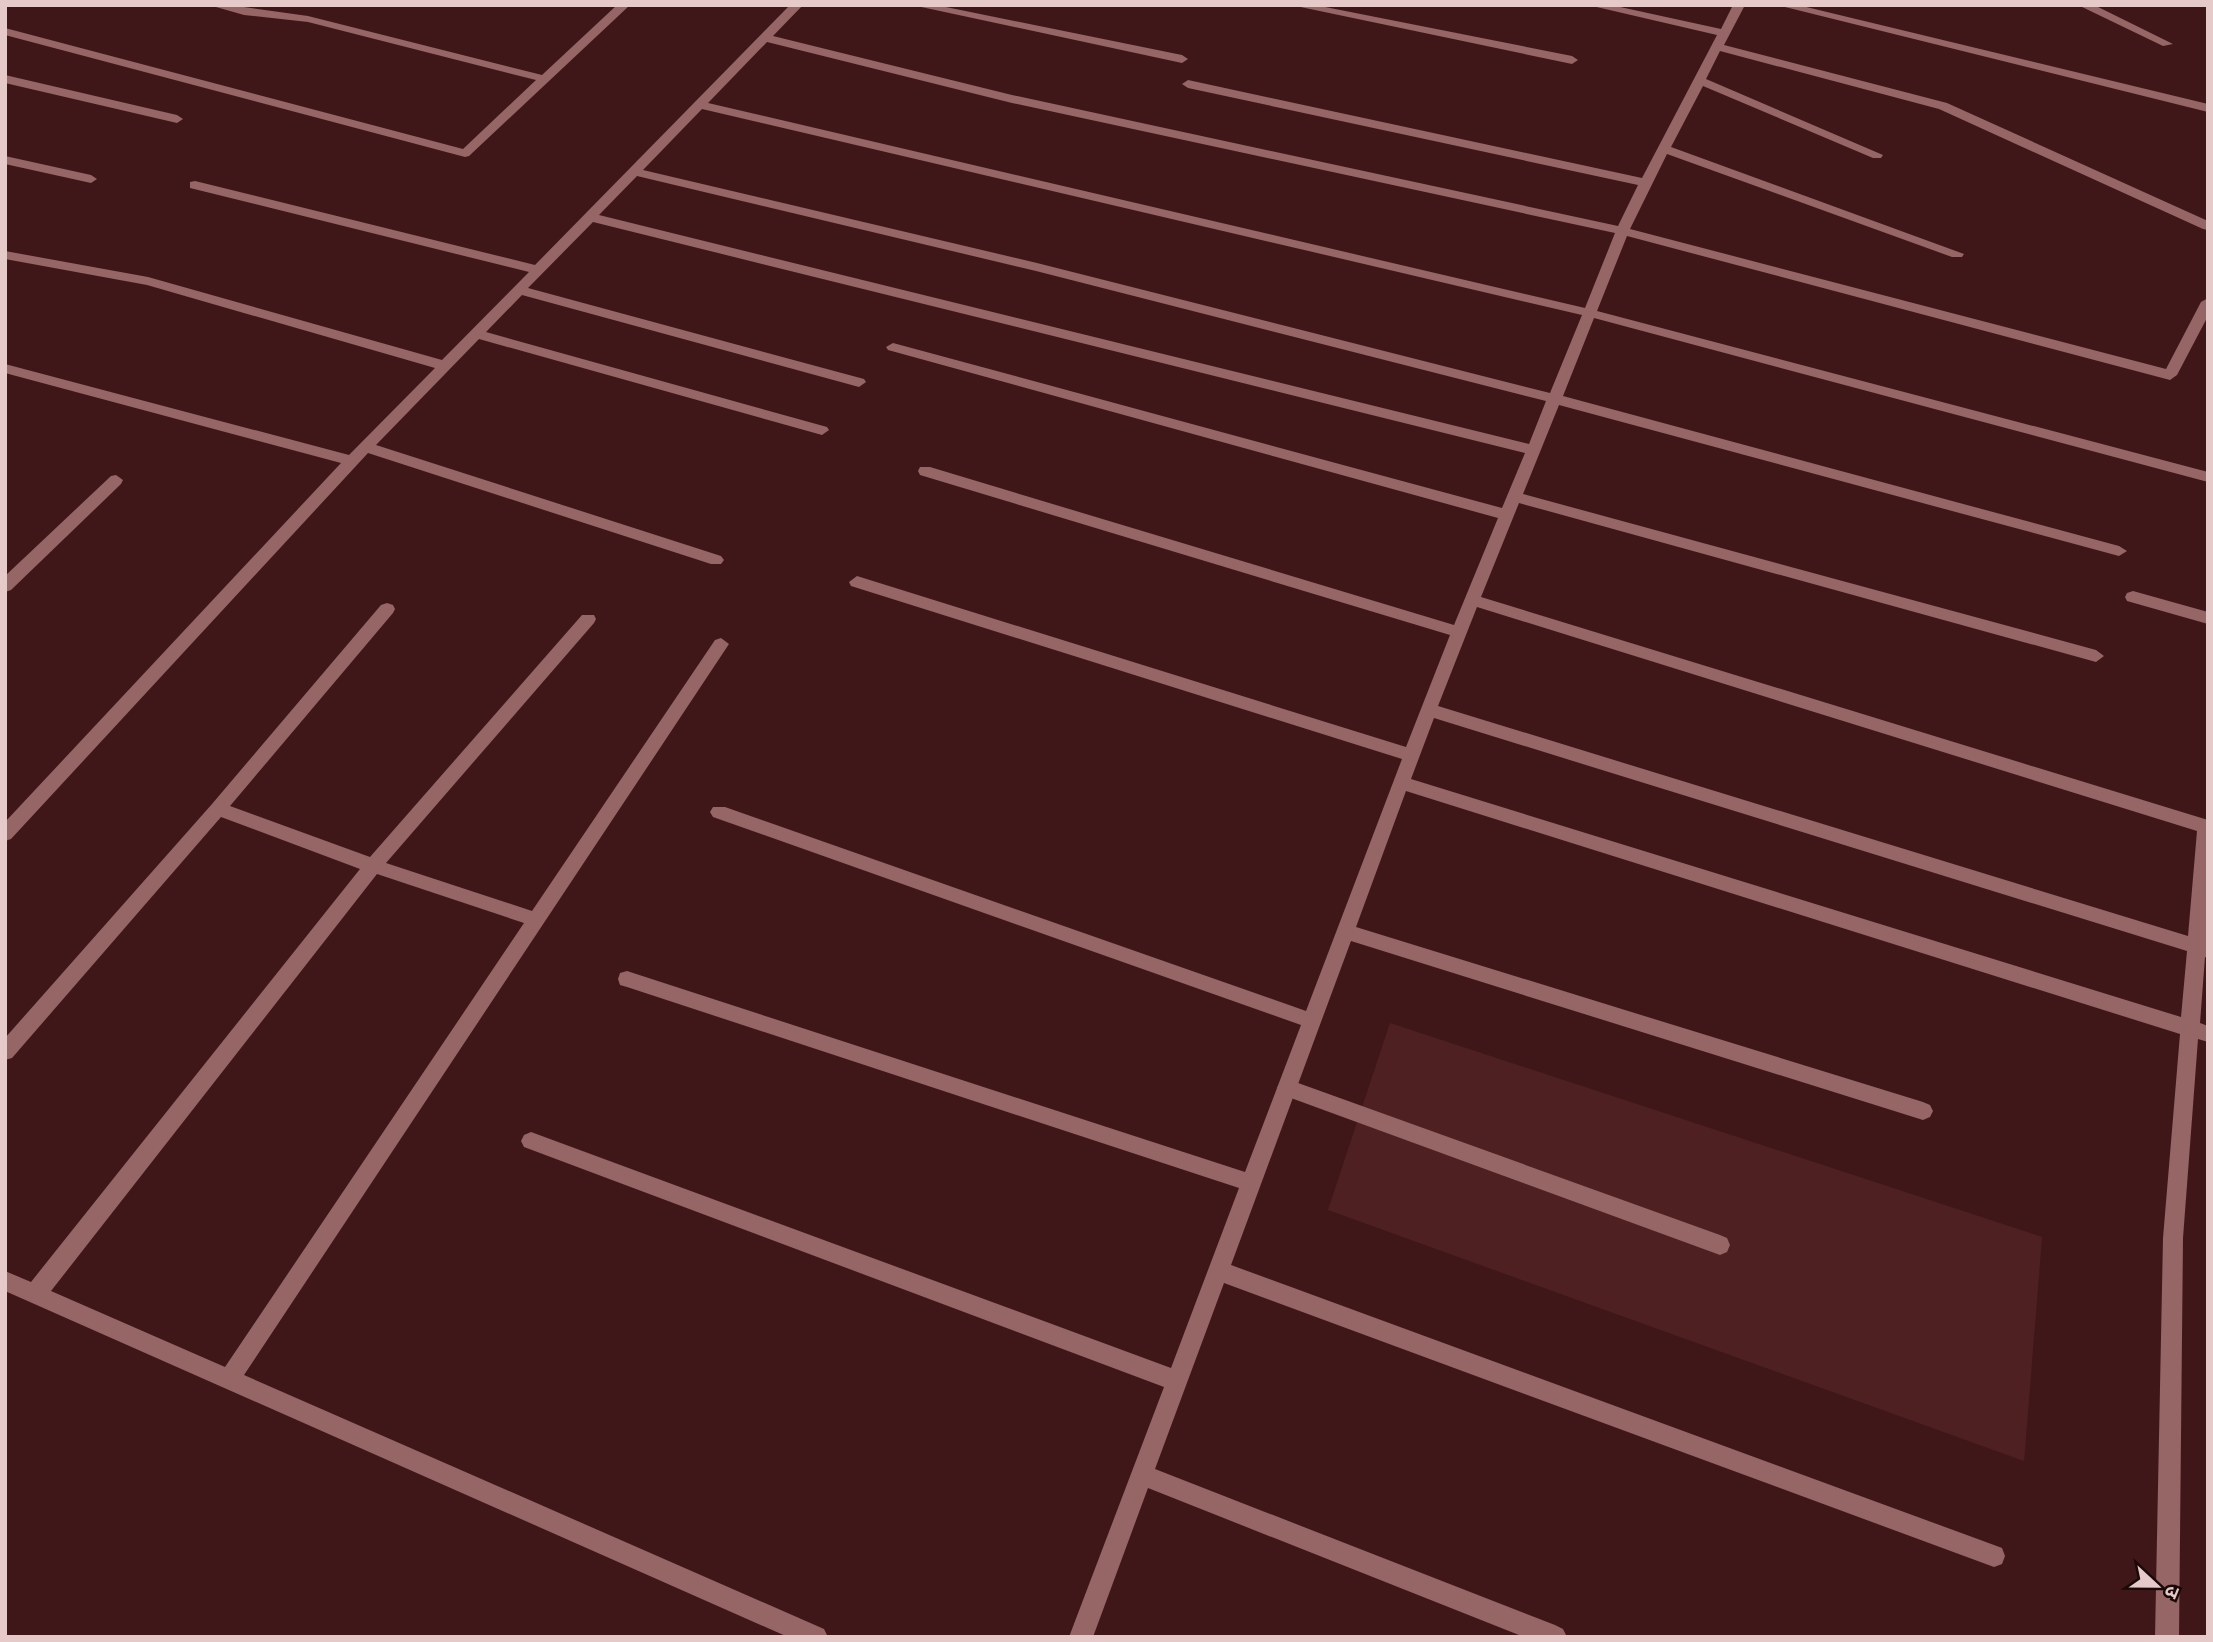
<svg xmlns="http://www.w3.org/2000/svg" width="2213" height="1642" font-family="'Source Sans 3','Noto Sans Devanagari',sans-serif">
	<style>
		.built { fill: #4f2022 }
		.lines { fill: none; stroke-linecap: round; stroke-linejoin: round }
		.service { fill: #966565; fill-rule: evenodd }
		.minor { fill: #966565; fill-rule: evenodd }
	</style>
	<rect width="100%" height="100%" fill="#401719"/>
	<path class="built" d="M1390,1023L2042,1237L2024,1461L1328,1210Z"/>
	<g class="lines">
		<path class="service" d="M1287,1079L1720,1235L1727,1238L1730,1245L1727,1252L1720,1255L1280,1094L1277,1088L1280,1082Z"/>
		<path class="minor" d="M209,5H230L308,16L542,75L617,5H630L469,156L465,157L5,35V28L463,149L536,80L308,22L244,15Z
			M790,5H803L773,36L1012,95L1618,226L1638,185L1188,88L1182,84L1188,80L1642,178L1717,35L1588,5H1611L1721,29L1733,5H1745L1724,45L1947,103L2208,221V230L2203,229L1939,109L1720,51L1706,79L1883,155L1881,158H1873L1703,86L1671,147L1964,254L1962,257H1952L1667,154L1630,229L2166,369L2201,302L2208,298V316L2177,375L2170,380L1627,236L1597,311L2208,472V482L1594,318L1563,396L2119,546L2127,551L2119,556L1559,405L1523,494L2096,650L2104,656L2096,662L1519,503L1481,597L2208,820V958L2205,957L2200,1023L2208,1026V1042L2198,1039L2183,1238L2179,1637H2155L2163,1238L2180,1034L1406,791L1356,927L1923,1102L1930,1105L1933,1111L1930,1117L1923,1120L1351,941L1231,1265L1994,1545L2002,1548L2005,1556L2002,1564L1994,1567L1224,1283L1155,1469L1555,1625L1563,1629L1567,1637H1524L1148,1488L1093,1637H1069L1164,1387L524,1147L521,1141L524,1135L531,1132L1171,1368L1239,1188L627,987L620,985L618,979L620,973L627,971L1245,1172L1301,1025L713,817L710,812L713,807H725L1306,1011L1402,759L851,586L849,582L857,576L1406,747L1450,635L920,475L918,471L920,467H930L1454,625L1498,518L888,350L886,347L893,343L1502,508L1525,453L593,222L528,288L864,379L866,382L859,387L522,295L486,332L827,427L829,430L822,435L479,339L376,445L721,556L724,560L721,564H711L368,453L11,839L5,841V822L341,463L5,373V364L349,455L435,368L147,285L5,259V251L148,277L442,360L529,272L190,188V182L195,181L535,265ZM767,42L1012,103L1615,233L1585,308L708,103ZM702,109L1582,315L1550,393L1037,263L643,170ZM637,176L1036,271L1546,401L1529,444L599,215ZM1477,607L2197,831L2188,936L1438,706ZM1434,718L2187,951L2181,1017L1411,779Z
			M912,5H936L1182,55L1188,59L1182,63Z
			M1291,5H1315L1572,56L1578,60L1572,64Z
			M1777,5H1798L2208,104V112Z
			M2078,5H2094L2173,44L2163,46Z
			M5,75L177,115L183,119L177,123L5,83Z
			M5,156L91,175L97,179L91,183L5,164Z
			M116,475L123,480L121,484L11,590L5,592V576L111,476Z
			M2133,591L2208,612V624L2127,601L2125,597L2127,593Z
			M387,603L393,605L395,609L393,613L230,806L370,857L582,615H594L596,619L594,623L386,863L532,911L715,640L721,638L729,644L244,1375L824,1629L828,1637H788L5,1291V1271L31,1282L360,869L221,817L12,1058L5,1060V1038L212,804L381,605ZM377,874L524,923L225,1367L51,1291Z"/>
	</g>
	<rect width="2213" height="1642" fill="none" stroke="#e6cac9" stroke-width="14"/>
	<g transform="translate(2157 1586) rotate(112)" stroke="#1b0909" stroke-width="5" paint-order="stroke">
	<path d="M0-5L12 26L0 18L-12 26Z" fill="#e6cac9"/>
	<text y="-10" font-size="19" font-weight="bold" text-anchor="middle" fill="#e6cac9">उ</text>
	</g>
</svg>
